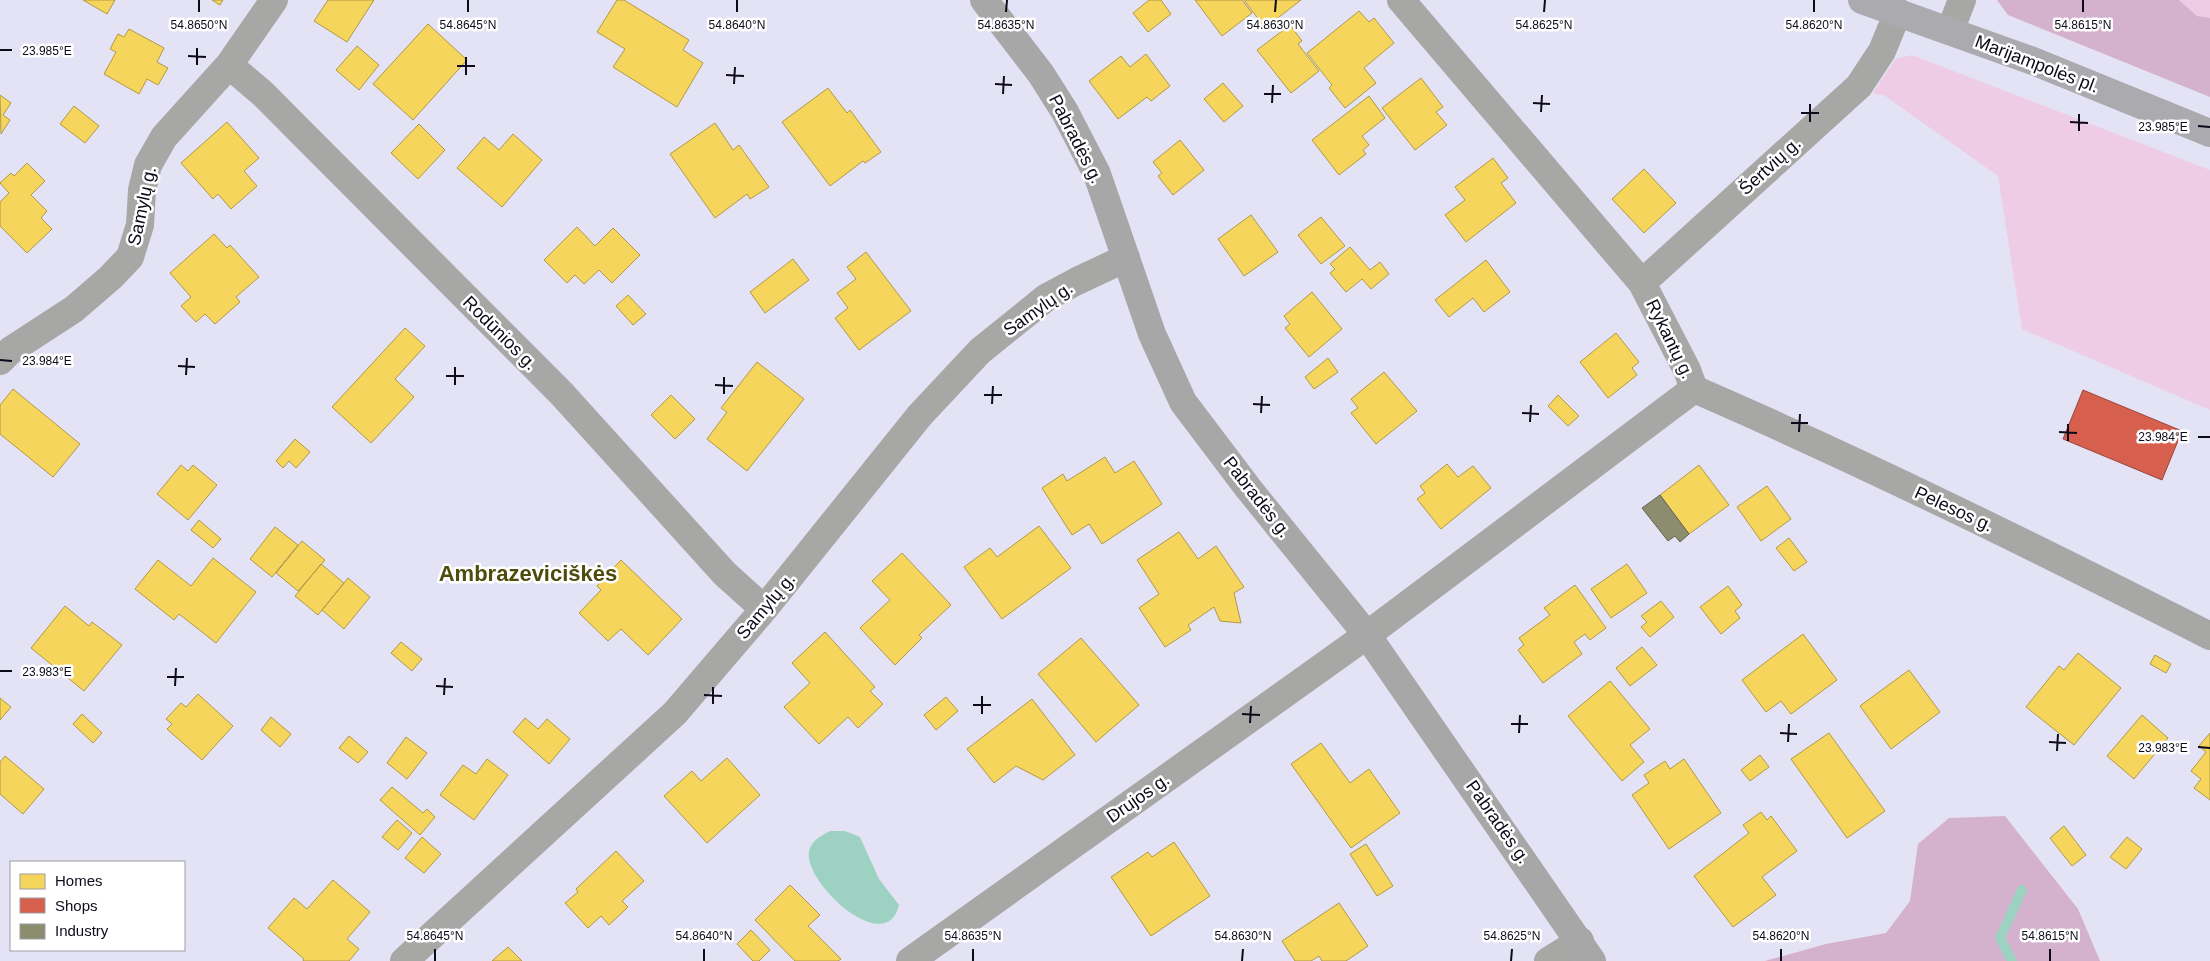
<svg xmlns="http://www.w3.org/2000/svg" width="2210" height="961" font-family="Arial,sans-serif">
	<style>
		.green { fill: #eecce6 }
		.forest { fill: #d4b1cc }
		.water { fill: #9dd2c2 }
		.homes { fill: #f6d55c; stroke: #b09848 }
		.shops { fill: #d6604d; stroke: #9a463e }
		.industry { fill: #8c8c6e; stroke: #666555 }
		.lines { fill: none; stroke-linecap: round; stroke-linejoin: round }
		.stream { stroke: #9dd2c2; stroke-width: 10 }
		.street { stroke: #a7a7a6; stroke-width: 28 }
		.secondary { stroke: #a7a7a8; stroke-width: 28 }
		.primary { stroke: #aaaaaf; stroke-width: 28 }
		.ticks { fill: none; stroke: #0d0b1a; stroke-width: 2 }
		.labels { text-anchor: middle; stroke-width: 5; stroke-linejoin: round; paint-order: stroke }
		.street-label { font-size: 18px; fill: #0d0b1a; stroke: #fff }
		.district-label { font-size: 22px; font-weight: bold; fill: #4e4b0c; stroke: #fff }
		.ticks-label { font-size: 12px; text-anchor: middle; fill: #0d0b1a; stroke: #fff; stroke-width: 5; stroke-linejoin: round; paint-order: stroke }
	</style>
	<rect width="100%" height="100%" fill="#e4e3f6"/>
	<path class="green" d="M2179,0H2210V18L2197,16Z
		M1912,55L2210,170V410L2022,329L1998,176L1885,96L1873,93L1895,59Z"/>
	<path class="forest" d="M1997,0H2179L2197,16L2210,18V97L2008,15Z
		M2005,816L2078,909L2100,961H1765L1826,944L1886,933L1910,901L1918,844L1949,818Z"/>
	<path class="water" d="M830,831H845L860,837L879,879L899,905C886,961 797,877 810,848C814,839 821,836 830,831Z"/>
	<path class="homes" d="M83,0H115L107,14Z
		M212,0H223L220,5Z
		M328,0H374L347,42L314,21Z
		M617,0H624L689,40L683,50L703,63L677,107L613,67L625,49L597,32Z
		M1149,0H1161L1171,14L1148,32L1133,13Z
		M1195,0H1242L1252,13L1222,36Z
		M1244,0H1301L1265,28Z
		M1359,11L1369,22L1374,18L1394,43L1364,68L1376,83L1345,108L1329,88L1332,85L1307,53Z
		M428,24L467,60L413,120L373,84Z
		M1290,25L1302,41L1298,44L1319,71L1291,93L1257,50Z
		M129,29L164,48L157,62L168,68L158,85L147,79L139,94L104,74L116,52L110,49L118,34L124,37Z
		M357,46L379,65L359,90L336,70Z
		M1146,54L1170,86L1151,101L1147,97L1118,119L1089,81L1121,56L1130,67Z
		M1421,78L1443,107L1436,112L1447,125L1415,150L1382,108Z
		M1223,83L1243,106L1224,122L1204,99Z
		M828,88L847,113L850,110L881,152L865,163L863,161L830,186L782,122Z
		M0,95L11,103L3,115L10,120L1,134Z
		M1369,96L1385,118L1362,136L1369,145L1363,150L1366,154L1339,175L1312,140Z
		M74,106L99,126L85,143L60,124Z
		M227,122L259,158L244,171L257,186L231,209L218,194L213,199L181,163Z
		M715,123L733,150L739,145L769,187L750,199L747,194L715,218L670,154Z
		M419,124L445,150L418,179L391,153Z
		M513,134L542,160L502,207L457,168L484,137L499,150Z
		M1180,140L1204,170L1173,195L1158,176L1162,173L1153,162Z
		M1493,158L1508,178L1501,183L1516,203L1466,242L1445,215L1465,200L1455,187Z
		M27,163L45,181L31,195L47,211L41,218L52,229L27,253L0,226V202L9,193L0,183L11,173L14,176Z
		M1644,169L1676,203L1644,233L1612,199Z
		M1251,215L1278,252L1244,276L1218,239Z
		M1321,217L1345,246L1321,264L1298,235Z
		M577,227L595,246L613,228L640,255L612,283L599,270L584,284L575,275L567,283L544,260Z
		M214,234L227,248L230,245L259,277L236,297L240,302L215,324L205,314L196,322L181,306L191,297L170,273Z
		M1350,247L1370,270L1380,262L1389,274L1371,289L1362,279L1346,292L1330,273L1335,269L1330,264Z
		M866,252L911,311L859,350L835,318L848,308L837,293L856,279L847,267Z
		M793,259L809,280L765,313L750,292Z
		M1486,260L1510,292L1484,312L1473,298L1449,317L1435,300Z
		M1312,292L1342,329L1309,357L1285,328L1290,324L1284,316Z
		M628,295L646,314L633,325L616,306Z
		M405,328L425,346L395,379L414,397L371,443L332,407Z
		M1616,333L1639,362L1632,368L1637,375L1608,398L1580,362Z
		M1328,358L1338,372L1314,389L1305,377Z
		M757,362L804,399L747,471L707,439L727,412L721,408Z
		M1384,372L1417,411L1376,444L1351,413L1358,408L1351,399Z
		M13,389L80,444L53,477L0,434V405Z
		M671,395L695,419L675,439L651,415Z
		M1558,395L1579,416L1568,426L1548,406Z
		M295,439L310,452L296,468L289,461L283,468L276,461Z
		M1105,457L1115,473L1134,461L1162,504L1102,544L1089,524L1072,535L1042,488L1063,474L1067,481Z
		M1447,464L1458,477L1473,466L1491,488L1441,529L1417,499L1425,493L1420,486Z
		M181,465L188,471L193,465L217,485L188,520L157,494Z
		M1699,465L1729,505L1689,534L1660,495Z
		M1767,486L1791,519L1761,541L1737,507Z
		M199,520L221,539L213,548L191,530Z
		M1039,526L1071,568L1002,619L964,567L990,548L997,557Z
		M275,527L298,545L272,577L250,559Z
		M1179,532L1198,559L1216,546L1244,587L1234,593L1241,623L1220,621L1214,607L1188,625L1191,630L1165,647L1139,608L1159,594L1137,560Z
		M1789,538L1807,562L1794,571L1776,548Z
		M302,541L325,560L298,591L276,573Z
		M902,553L951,605L919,635L922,638L895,665L860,628L890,600L872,581Z
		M213,558L256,592L216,643L179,614L174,620L135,589L158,560L191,586Z
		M621,560L682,619L648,655L621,629L608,641L579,613L601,590L597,586Z
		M321,564L344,583L318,615L295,596Z
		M1627,564L1647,593L1611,618L1591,589Z
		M348,578L370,597L344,629L322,610Z
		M1575,585L1606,628L1590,640L1585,634L1574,642L1582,654L1543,683L1518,650L1524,645L1519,638L1550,615L1544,608Z
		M1728,586L1742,605L1735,611L1740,618L1721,634L1700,607Z
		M1661,601L1674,617L1650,637L1641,627L1647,622L1641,616Z
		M65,606L89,626L92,622L122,645L84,691L31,648Z
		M825,632L875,687L870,691L883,704L858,728L848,717L819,744L784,707L810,683L792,663Z
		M1803,634L1837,680L1791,714L1781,701L1766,712L1742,680Z
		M1081,638L1139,705L1096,742L1038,674Z
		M401,642L422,659L412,671L391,653Z
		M1642,647L1657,665L1630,686L1616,668Z
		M2078,653L2121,688L2074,745L2026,707L2059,666L2064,670Z
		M2155,655L2171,664L2166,673L2150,664Z
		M1909,670L1940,712L1891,749L1860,706Z
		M1610,681L1650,729L1630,745L1644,762L1622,781L1568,716Z
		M198,694L233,726L202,760L167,729L172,724L166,719L181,703L186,707Z
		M946,697L958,711L936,730L924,715Z
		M0,698L11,707L0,720Z
		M1032,699L1075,755L1043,780L1016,766L994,783L967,749Z
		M82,714L102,733L93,743L73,724Z
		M2142,715L2168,738L2134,779L2107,756Z
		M271,717L291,734L280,747L261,730Z
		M525,718L538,729L547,719L570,739L549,764L513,732Z
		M1829,733L1885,811L1847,838L1791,759Z
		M2210,733V800L2194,788L2201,779L2191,771L2206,752L2199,746Z
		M349,736L368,752L358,763L339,748Z
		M406,737L427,753L407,779L387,763Z
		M1321,743L1350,783L1369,769L1400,813L1351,848L1291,764Z
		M1760,755L1769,767L1750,781L1741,770Z
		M5,756L44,789L23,814L0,794V762Z
		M727,758L760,795L707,843L664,796L692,771L701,781Z
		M487,759L508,775L474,820L440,795L463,765L476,774Z
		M1684,759L1721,813L1669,849L1632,795L1649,783L1644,775L1665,761L1670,769Z
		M392,787L423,813L427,809L435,817L420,835L380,800Z
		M1761,812L1767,820L1771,816L1797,851L1762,877L1776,895L1733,927L1694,876L1749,833L1743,825Z
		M397,820L412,833L398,850L382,837Z
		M2064,826L2086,855L2072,866L2050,838Z
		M422,837L441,854L424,873L405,858Z
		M2127,837L2142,849L2126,869L2110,857Z
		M1174,842L1210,896L1151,936L1111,877L1148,852L1152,857Z
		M1366,844L1393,886L1377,896L1350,854Z
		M616,851L644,881L622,901L628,907L609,925L601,916L588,928L565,903L578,892L576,889Z
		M333,880L370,912L347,939L359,949L349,961H303L304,959L268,928L294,898L307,909Z
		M790,885L820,915L808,926L841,959L838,961H795L755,920Z
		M1339,903L1368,946L1346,961H1322L1319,956L1311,961H1295L1282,941Z
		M751,930L770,950L759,961H753L737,944Z
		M508,947L522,961H492Z"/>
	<path class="shops" d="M2083,390L2182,431L2162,480L2063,439Z"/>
	<path class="industry" d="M1660,495L1689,534L1680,542L1675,536L1668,541L1642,508Z"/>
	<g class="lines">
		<path class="stream" d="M2012,961L2000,938L2022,890"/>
		<path class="street" d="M1950,31L1962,0
			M229,65L262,93L561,393L725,574L764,609
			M1642,283L1859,86L1882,51L1898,12
			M0,361L11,350L74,309L111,277L130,257L140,225L142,190L148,165L164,137L229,65L274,0
			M1694,389C1869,465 2040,550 2210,636
			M404,961L675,713L764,609L920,415L980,351L1047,297L1077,281L1126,258
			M910,961L1367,635L1694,389L1687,370L1642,283L1401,0
			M1548,961L1580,941"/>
		<path class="secondary" d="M984,0L1041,74L1065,112L1097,174L1152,334L1183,402L1248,488L1367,635L1592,961"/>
		<path class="primary" d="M1862,0L2033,61L2210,133"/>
	</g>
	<path class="ticks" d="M199,12V0M468,12V0M737,12V0M1006,12L1007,0M1275,12L1276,0M1544,12L1545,0M1814,12V0M2083,12V0M0,50H12M188,56L206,57M197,65V48M457,66H475M466,75V57M726,75L744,76M734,84L735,67M995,84L1012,85M1003,94L1004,76M1264,94H1281M1272,103L1273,85M1533,103L1550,104M1541,112L1542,95M1801,113H1819M1810,122V104M2070,122L2088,123M2198,126L2210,127M2079,131V114M0,360L12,361M178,366L195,367M186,375L187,358M446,376H464M455,385V367M715,385L733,386M724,394V377M984,395H1002M992,404L993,386M1253,404L1270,405M1261,413L1262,396M1522,413L1539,414M1530,422L1531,405M1791,423H1808M1799,432L1800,414M2059,432L2077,433M2198,437H2210M2068,441V424M0,671H12M167,677H184M175,686L176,668M436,686L453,687M444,695L445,678M704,695L722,696M713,704V687M973,705H991M982,714V696M1242,714L1260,715M1250,723L1251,706M1511,724H1528M1519,733L1520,715M1780,733L1797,734M1788,742L1789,724M2049,742L2066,743M2198,747L2210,748M2057,751L2058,734M435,961V949M704,961V949M973,961V949M1242,961L1243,949M1511,961L1512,949M1781,961V949M2050,961V949"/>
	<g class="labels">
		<g class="street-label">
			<text transform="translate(2037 64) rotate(21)" y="6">Marijampolės pl.</text>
			<text transform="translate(1076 139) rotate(63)" y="6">Pabradės g.</text>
			<text transform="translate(1770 166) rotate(-42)" y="6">Šertvių g.</text>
			<text transform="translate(142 206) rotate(-78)" y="6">Samylų g.</text>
			<text transform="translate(1038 309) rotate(-35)" y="6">Samylų g.</text>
			<text transform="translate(500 333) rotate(45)" y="6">Rodūnios g.</text>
			<text transform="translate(1670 339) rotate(64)" y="6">Rykantų g.</text>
			<text transform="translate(1257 497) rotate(52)" y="6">Pabradės g.</text>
			<text transform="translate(1954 509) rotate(25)" y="6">Pelesos g.</text>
			<text transform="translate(766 606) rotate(-50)" y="6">Samylų g.</text>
			<text transform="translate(1138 798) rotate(-35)" y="6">Drujos g.</text>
			<text transform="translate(1498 822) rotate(55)" y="6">Pabradės g.</text>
		</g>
		<g class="district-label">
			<text x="528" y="581">Ambrazeviciškės</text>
		</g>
	</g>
	<g class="ticks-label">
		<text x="199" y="29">54.8650°N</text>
		<text x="468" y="29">54.8645°N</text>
		<text x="737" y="29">54.8640°N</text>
		<text x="1006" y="29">54.8635°N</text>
		<text x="1275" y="29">54.8630°N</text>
		<text x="1544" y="29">54.8625°N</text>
		<text x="1814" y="29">54.8620°N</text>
		<text x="2083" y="29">54.8615°N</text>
		<text x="47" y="55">23.985°E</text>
		<text x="2163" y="131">23.985°E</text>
		<text x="47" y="365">23.984°E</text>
		<text x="2163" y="441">23.984°E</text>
		<text x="47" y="676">23.983°E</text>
		<text x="2163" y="752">23.983°E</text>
		<text x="435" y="940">54.8645°N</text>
		<text x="704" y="940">54.8640°N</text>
		<text x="973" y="940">54.8635°N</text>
		<text x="1243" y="940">54.8630°N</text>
		<text x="1512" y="940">54.8625°N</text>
		<text x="1781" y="940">54.8620°N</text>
		<text x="2050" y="940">54.8615°N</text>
	</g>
	<rect x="10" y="861" width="175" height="90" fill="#ffffff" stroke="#9e9da3"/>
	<rect x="20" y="874" width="25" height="15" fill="#f6d55c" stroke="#9e9da3"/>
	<text x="55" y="886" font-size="15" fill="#0d0b1a">Homes</text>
	<rect x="20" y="898" width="25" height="15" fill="#d6604d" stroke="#9e9da3"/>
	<text x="55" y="911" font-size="15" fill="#0d0b1a">Shops</text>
	<rect x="20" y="924" width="25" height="15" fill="#8c8c6e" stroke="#9e9da3"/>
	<text x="55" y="936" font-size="15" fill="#0d0b1a">Industry</text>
</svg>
